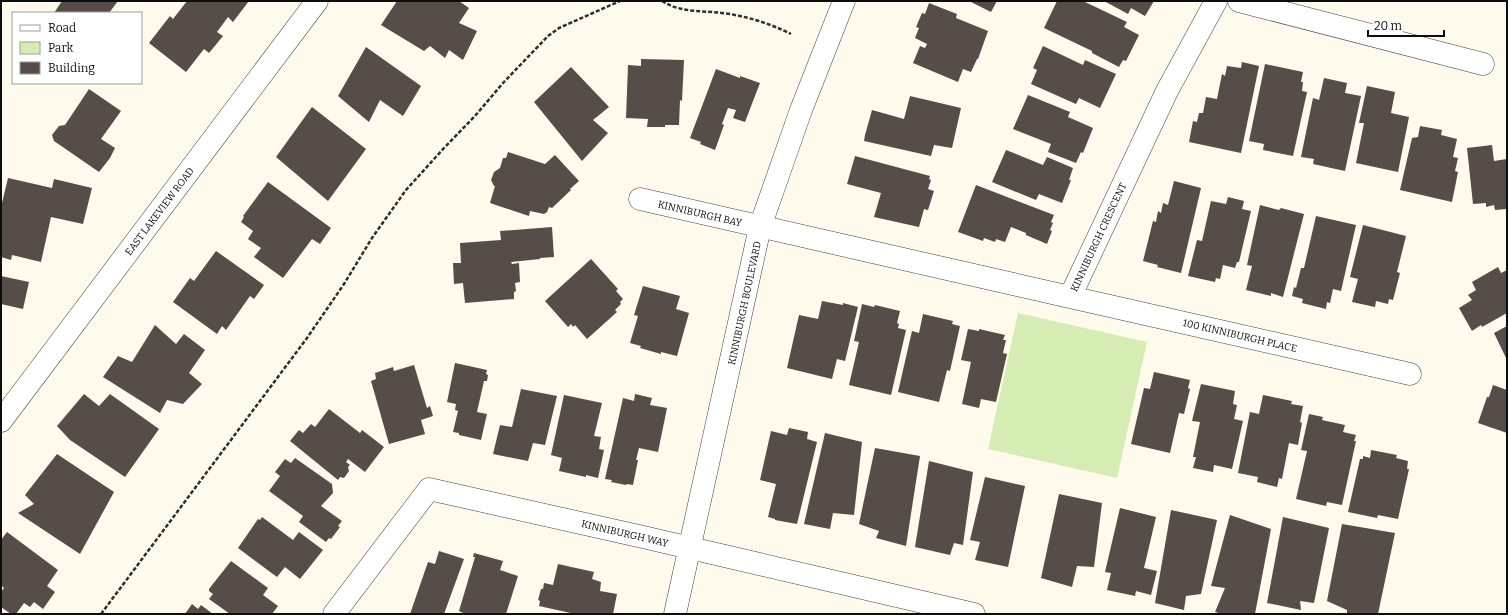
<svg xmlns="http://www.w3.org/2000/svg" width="1508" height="615" font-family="Bitter,serif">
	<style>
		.green { fill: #d5edb2 }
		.building { fill: #564c48 }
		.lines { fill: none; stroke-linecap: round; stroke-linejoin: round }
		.minor-casing { stroke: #404040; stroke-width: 23 }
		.path { stroke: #2f2f2f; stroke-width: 2.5; stroke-dasharray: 4 2; stroke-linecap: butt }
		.minor { stroke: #fff; stroke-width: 22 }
		.labels { text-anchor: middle; stroke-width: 4; stroke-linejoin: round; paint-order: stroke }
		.street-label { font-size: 10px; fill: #0d0d0d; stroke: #fff }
	</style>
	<rect width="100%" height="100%" fill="#fffaec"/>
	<path class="green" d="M1018,313L1147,342L1117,478L988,449Z"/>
	<path class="building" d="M62,1H118L109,13H54Z
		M187,1L189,2L190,1H249L233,22L228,17L217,32L223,36L209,53L204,49L186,72L149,43L170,16L173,19Z
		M397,1H459L469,8L459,23L477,31L463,60L449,50L445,58L430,46L424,51L381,25Z
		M969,1H997L991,12Z
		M1057,1H1083L1127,22L1124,27L1139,35L1126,61L1123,60L1119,67L1092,53V51L1044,28Z
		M1104,1H1154L1145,16L1131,8L1128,14Z
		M929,3L957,14L956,18L988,31L978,59H977L971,72L963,69L958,82L913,63L920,46L925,48L927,44L915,38L919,28L916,27L922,13L925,14Z
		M1043,46L1083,65L1085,60L1116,74L1100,108L1079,98L1076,104L1031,84L1037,70L1033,68Z
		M366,47L421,86L403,116L380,100L369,122L338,96Z
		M641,59L684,60L682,101L680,100L679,125H665V127H647L648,119L626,118L628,65L641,66Z
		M1242,62L1259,66L1241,153L1189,142L1193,121L1197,122L1199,113H1203L1206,97L1217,99L1222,74L1225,76L1227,66L1241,68Z
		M1265,64L1303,72L1301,82H1303L1302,91L1307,92L1293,156L1263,150L1264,144L1249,141Z
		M571,67L609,107L593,120L608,133L582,161L534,102Z
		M716,69L740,78V76L760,83L745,122L733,118L736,110L728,108L722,124L724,125L715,150L700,144L701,142L690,138Z
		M1324,78L1347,83L1345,93L1361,96L1345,171L1313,164L1314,159L1301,157L1313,98L1319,100Z
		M1367,86L1395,92L1391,113L1409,117L1398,172L1356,163L1364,123H1359Z
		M89,89L121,111L101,139L115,148L110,158L99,172L54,141L52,135L59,126L65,125Z
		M1028,95L1070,112L1068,117L1093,128L1083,153L1081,152L1076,163L1048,152L1051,144L1013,129Z
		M910,96L961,108L952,148L934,145L931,156L864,141L865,135L872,110L904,119Z
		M312,107L366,149L328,201L276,157Z
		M1420,126L1442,130L1441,135L1457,139L1453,157L1458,158L1455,171L1458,172L1452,202L1400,190L1412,138L1418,137Z
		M1492,145L1494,161L1507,159V209L1495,210L1494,205L1486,207V203L1473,204L1467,148Z
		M1006,150L1043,165L1047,157L1073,168L1069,180H1071L1062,203L1039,194L1036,200L992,182Z
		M508,152L545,164L555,155L579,181L570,189L571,190L552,208L549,207L547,212L544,214L530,211L529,216L490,203L495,186H494L491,180L494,172L500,168L503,158H506Z
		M855,156L930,176L929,179L931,180L928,189L934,191L928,210L924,209L919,227L874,217L881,193L847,184Z
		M8,178L52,188L54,179L92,188L83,224L51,217L41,262L12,255L11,260L1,257V207Z
		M1174,181L1201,188L1181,273L1157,267L1158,265L1143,261L1153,221L1156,222L1158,211L1161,213L1163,203L1168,205Z
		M268,182L331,228L320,244L312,239L283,278L254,257L261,248L248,239L253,231L241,222L244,217L243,216Z
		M976,185L1054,215L1051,222L1053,223L1050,230L1052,231L1047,244L1026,235V233L1011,227L1005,242L996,239L995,242L984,238L983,241L958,232Z
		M1228,197L1244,201L1242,209L1251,211L1239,262H1237L1235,268L1223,265L1220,279L1216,278L1215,282L1188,276L1197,240L1202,241L1211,201L1226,204Z
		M1260,205L1279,210L1281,208L1304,214L1283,297L1271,293V296L1246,290L1252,266L1247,265Z
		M1316,216L1356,225L1341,291L1333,289L1330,303L1327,302L1326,309L1302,303L1303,299L1292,296L1294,287L1296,288L1301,268H1304Z
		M1363,225L1406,236L1397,272L1400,273L1393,300L1389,299L1388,304L1376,301L1375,307L1352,302L1358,279L1350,277Z
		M552,227L554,257L540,258V259L511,262L512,264L519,263L520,282L515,283L516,291L514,292V299L465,303L463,283L454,284L453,263H461L460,243L501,240L500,231Z
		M216,251L264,285L254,299L250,296L226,330L222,326L217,334L173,302L190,278L194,281Z
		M591,259L618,289L616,291L623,299L620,302L621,304L615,310L617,312L587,339L575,325L573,327L571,324L568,327L545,301Z
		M1498,267L1501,273L1507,270V313L1482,327L1481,325L1472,331L1459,308L1472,300L1468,295L1476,290L1472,282Z
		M1,276L29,282L23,309L1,304Z
		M643,286L680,296L676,309L689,313L677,356L661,352V354L640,348L641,346L630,343L638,316L634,315Z
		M822,301L843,305V303L858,307L845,361L837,359L832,379L787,368L799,315L818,319Z
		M862,304L874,307L875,305L900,311L897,323L899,324L898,328L906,330L891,395L849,385L859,342L854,341Z
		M923,314L953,321L952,324L960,326L950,371L947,370L939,402L898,392L912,331L919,333Z
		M155,325L176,344L184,334L205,350L189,373L202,384L183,404L167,400L160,413L103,377L118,356L132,362Z
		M1507,326V360L1494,333Z
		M968,329L979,331V329L1005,335L1003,340H1006L1003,353L1007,354L996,402L981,399L979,408L962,404L971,362L961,360Z
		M455,363L487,370L486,374L488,375L487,381H484L477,412L487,414L481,440L459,435V433L453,432L458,411L455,410L456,404L447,402Z
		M414,365L427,408L430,406L433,416L421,420L425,434L389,444L371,381L376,379L375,373L393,367L394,371Z
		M1154,372L1190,380L1188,388L1190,389L1184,414L1179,413L1170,453L1131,444L1144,388L1150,389Z
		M1201,384L1235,391L1233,404L1237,405L1234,419L1243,421L1232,469L1214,465L1213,472L1193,468L1196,457H1193L1200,422L1192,421Z
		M1493,385L1507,390V433L1478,423L1487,397H1489Z
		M521,389L557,396L545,445L533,443L528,461L493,454L500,425L512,427Z
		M84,394L99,406L110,394L159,429L125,477L70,440L57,426Z
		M635,394L652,398L650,405L667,408L658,452L639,448L636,460H638L633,485L627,484L626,485L611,482L612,480L605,479L623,398L634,401Z
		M564,395L602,403L594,436L601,437L599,449L604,450L598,478L586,475V477L559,471L562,458L551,455Z
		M1263,395L1292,401L1291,404L1303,406L1300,422L1302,423L1298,445L1289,443L1282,479L1279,478L1277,487L1257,482L1258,477L1238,473L1250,412L1259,414Z
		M329,409L360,433L362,430L384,447L365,472L348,459L346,462L350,465L348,467L349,471L344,478L340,477L338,480L290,441L299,430L303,433L311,424L315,427Z
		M1309,414L1323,417L1322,420L1345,425L1343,432L1356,435L1354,441H1356L1342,505L1327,502L1326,506L1296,499L1307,451L1301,450Z
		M789,428L808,432L807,439L817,442L797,524L775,520V519L768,517L776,484L760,480L771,431L787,435Z
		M825,433L862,442L854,515L833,513L830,529L804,524Z
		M875,448L920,456L906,546L876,538L879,531L859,524Z
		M1371,450L1397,455L1396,458L1408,461L1407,469H1409L1398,519L1378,515L1377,518L1348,512L1360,459H1363V456L1370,458Z
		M57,454L114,492L80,554L18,513L34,504L25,495Z
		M295,458L332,484L333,493L321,506L342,521L338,526L340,527L331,539L329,538L326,542L299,522L303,516L269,491L280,476L275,472L285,459L291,463Z
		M929,461L973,472L963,545L954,543L950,555L915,547Z
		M985,477L1025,486L1008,567L975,560L980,542L970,540Z
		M1059,494L1102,503L1094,567L1077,566L1072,587L1041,578Z
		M1120,508L1156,517L1144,568L1157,571L1151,595L1136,591L1135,596L1107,590L1111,573L1105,572Z
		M1171,510L1217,520L1201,594L1186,596L1184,610L1155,603Z
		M1230,515L1271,529L1255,614H1223L1215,612L1225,588L1211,586Z
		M262,517L293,540L299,532L323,550L300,579L285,567L277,577L238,548L258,519L260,520Z
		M1283,517L1329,528L1314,603L1300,601L1301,610L1267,603Z
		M1342,524L1395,533L1378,614H1347V610L1327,601Z
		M7,532L58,570L47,586L55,592L43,609L34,602L30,607L24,603L16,614H11L1,607V592L4,588L1,585V540Z
		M439,551L464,559L444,614H410L428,562L435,564Z
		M474,553L503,561L500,570L518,576L506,614H462L463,613L459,611L475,557H473Z
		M231,561L268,588L263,595L278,606L272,614H230L209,599L213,594L209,591V589Z
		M558,564L594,572L592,579L601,582L600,591L617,594L613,614H575L539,606L540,601L538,600L541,589H543L544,583L553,585Z
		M192,604L198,609L201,605L213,614H185Z"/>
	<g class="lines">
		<g class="minor-casing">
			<path id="minor" d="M1239,1L1483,64
				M640,199L1070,297L1167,91L1216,1
				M1070,297L1410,374
				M1,421L317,1
				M334,614L429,489L643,537L974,614
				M675,614L760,227L801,110L844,1"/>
		</g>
		<path class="path" d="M662,1C682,14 706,10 730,14C752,18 771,24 791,34
			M101,614L307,338L344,284L372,238L406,190L444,148L475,116L503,83L548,36L559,28L620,1"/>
		<use href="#minor" class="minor"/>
	</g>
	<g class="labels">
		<g class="street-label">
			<text transform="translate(159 211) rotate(-53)" y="4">EAST LAKEVIEW ROAD</text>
			<text transform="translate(700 213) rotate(13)" y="4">KINNIBURGH BAY</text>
			<text transform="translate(1098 237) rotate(-65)" y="4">KINNIBURGH CRESCENT</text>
			<text transform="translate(744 303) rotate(-78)" y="4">KINNIBURGH BOULEVARD</text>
			<text transform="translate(1240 335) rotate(13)" y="4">100 KINNIBURGH PLACE</text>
			<text transform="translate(625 533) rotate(13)" y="4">KINNIBURGH WAY</text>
		</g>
	</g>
	<rect width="1508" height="615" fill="none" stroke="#0d0d0d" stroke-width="4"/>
	<rect x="12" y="12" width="130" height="72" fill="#ffffff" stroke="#9e9e9e"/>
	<rect x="20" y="25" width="20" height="6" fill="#ffffff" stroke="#9e9e9e"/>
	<text x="48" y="32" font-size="12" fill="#0d0d0d">Road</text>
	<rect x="20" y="42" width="20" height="12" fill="#d5edb2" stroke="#9e9e9e"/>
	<text x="48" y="52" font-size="12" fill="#0d0d0d">Park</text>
	<rect x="20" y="62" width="20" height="12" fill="#564c48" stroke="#9e9e9e"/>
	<text x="48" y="72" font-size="12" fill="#0d0d0d">Building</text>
	<path d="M1368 30v6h76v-6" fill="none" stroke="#0d0d0d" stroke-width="2"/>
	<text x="1374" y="30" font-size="12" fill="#0d0d0d" stroke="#ffffff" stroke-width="3" paint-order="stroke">20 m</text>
</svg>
